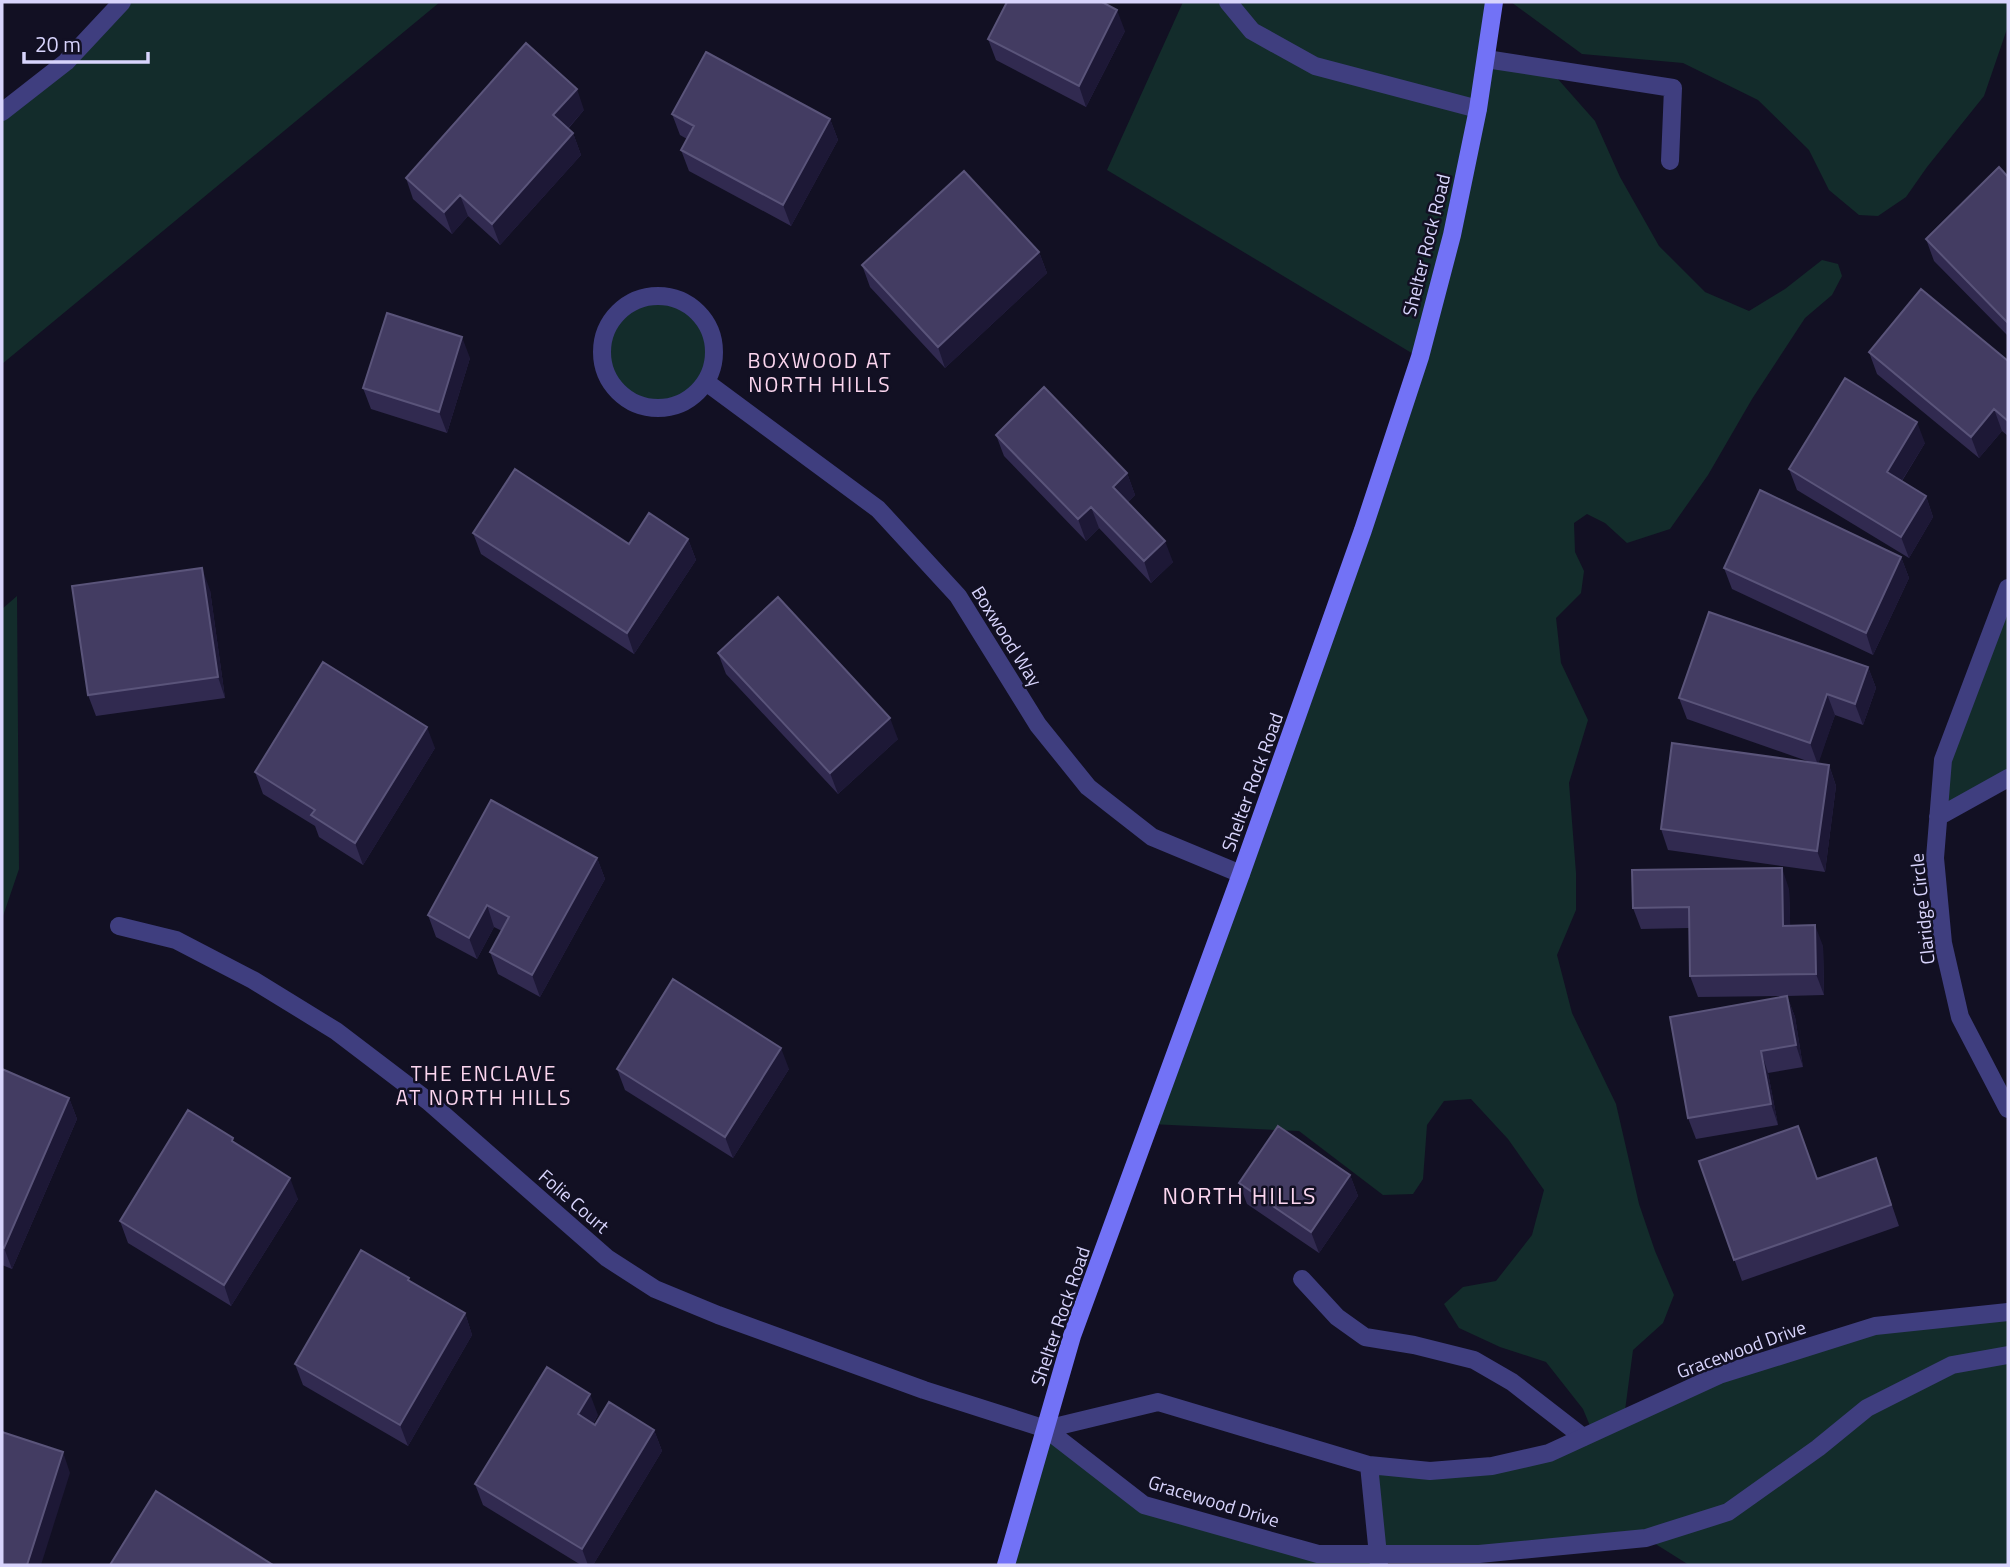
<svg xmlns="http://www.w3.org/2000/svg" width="2010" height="1567" font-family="'Titillium Web',sans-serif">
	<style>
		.green { fill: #132c2b }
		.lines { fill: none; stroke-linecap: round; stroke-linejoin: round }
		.lane { stroke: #3f3e7f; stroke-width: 18 }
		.street { stroke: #3f3e7f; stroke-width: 18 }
		.secondary { stroke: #7272f6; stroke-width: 18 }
		.wall { fill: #312a50 }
		.shaded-wall { fill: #1d1836 }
		.building { fill: #433c62; stroke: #5a547a; stroke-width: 2 }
		.labels { text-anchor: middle; stroke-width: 5; stroke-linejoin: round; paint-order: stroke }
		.street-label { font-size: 19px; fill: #d8d4fc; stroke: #121023 }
		.neighbourhood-label { font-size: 21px; letter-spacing: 2px; fill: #fcd6ef; stroke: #121023 }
		.quarter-label { font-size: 23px; letter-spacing: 2px; fill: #fcd6ef; stroke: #121023 }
	</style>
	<rect width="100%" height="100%" fill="#121023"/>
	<path class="green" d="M122,2H440L2,364V112Z
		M1183,2H1494L1487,59L1549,69L1595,121L1620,177L1659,246L1705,292L1749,311L1785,289L1822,260L1838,264L1842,276L1832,295L1805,318L1752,399L1708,475L1670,529L1627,543L1605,523L1587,514L1574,523L1575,552L1584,571L1581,593L1556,618L1561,663L1588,720L1569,783L1576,873V910L1557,955L1572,1013L1616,1104L1639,1204L1655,1251L1674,1295L1663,1323L1633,1350L1624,1418L1875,1326L2008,1314V1565H1689L1646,1538L1379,1554V1565H1006L1046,1429L1144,1505L1318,1554H1379L1369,1465L1492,1466L1593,1433L1583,1409L1546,1362L1500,1347L1459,1328L1444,1304L1463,1287L1496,1281L1532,1235L1544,1190L1508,1139L1471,1099L1444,1101L1427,1125L1423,1179L1413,1194L1383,1195L1299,1131L1150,1124L1420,358L1107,170Z
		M1511,2H2008V26L1984,96L1927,167L1906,197L1878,216L1859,215L1829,190L1809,150L1758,100L1683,63L1582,54Z
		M603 352a55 55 0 1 1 110 0a55 55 0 1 1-110 0Z
		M2008,588V778L1938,817L1943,760Z
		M17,596L19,869L2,919V609Z"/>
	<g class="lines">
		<path class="lane" d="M1228,2L1252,31L1315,66L1478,109
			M1486,59L1673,88L1670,161
			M1302,1279L1337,1317L1365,1337L1414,1345L1474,1360L1512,1382L1583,1437"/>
		<path class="street" d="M2,112L66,62L122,2
			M602 352a56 56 0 1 1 112 0a56 56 0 1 1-112 0Z
			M706,382L878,509L958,596L1038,725L1088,787L1152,837L1241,874
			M2008,588L1943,760L1935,858L1943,943L1960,1017L2008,1109
			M1938,817L2008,778
			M119,926L176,940L253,980L336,1031L428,1101L607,1258L655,1289L718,1315L924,1390L1046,1429L1144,1505L1318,1554H1479L1646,1538L1728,1512L1818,1448L1867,1408L1952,1365L2008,1355
			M1046,1429L1158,1402L1369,1465L1430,1471L1492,1466L1549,1453L1719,1375L1875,1326L2008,1312
			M1369,1465L1379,1565"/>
		<path class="secondary" d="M1006,1565L1072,1336L1241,874L1363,530L1420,357L1452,235L1478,109L1494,2"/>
	</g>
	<path class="wall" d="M1125,31L1086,107L996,60L988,39Z
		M584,110L568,129L573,133L581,155L500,245L468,216L452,234L413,199L406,178Z
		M672,114L830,119L838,140L791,226L689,171L681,150L687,139L680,135Z
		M2008,177V336L1934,261L1926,239Z
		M1039,252L1047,273L945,368L870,287L862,265Z
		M1869,352L2008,361V436L2002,431L1979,458L1877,374Z
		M470,358L447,433L371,409L363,388Z
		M996,435L1127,473L1135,495L1128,502L1173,562L1151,583L1099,528L1086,541L1004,456Z
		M1925,443L1902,481L1926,496L1933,517L1909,558L1797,490L1789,469Z
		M473,533L629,544L688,539L696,560L634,654L481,554Z
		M1901,557L1909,578L1873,655L1732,589L1724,568Z
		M210,590L225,698L96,716L88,695Z
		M718,653L898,739L838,794L726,674Z
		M1868,667L1876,688L1863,725L1835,715L1818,763L1829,765L1836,786L1825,872L1668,850L1661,829L1810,762L1687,719L1679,698Z
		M435,748L363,865L319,837L315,826L263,794L255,772Z
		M597,858L605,879L540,997L498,974L490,952L502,931L494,927L477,959L436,937L428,915Z
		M1789,889L1790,925L1823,946L1824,995L1787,996L1795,1017L1803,1067L1768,1073L1778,1125L1696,1139L1688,1118L1784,996L1698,997L1690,976L1689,928L1641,929L1633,908Z
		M2,1069L69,1098L77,1119L12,1269L2,1265Z
		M617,1069H789L733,1158L625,1090Z
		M235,1143L298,1199L231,1306L128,1243L120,1221Z
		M1876,1158L1899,1226L1742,1281L1699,1161L1817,1179Z
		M1350,1175L1358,1196L1319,1253L1247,1204L1239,1183Z
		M410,1281L465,1313L472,1335L408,1446L303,1385L295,1364Z
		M598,1415L593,1424L595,1425L654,1430L662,1451L593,1565H581L483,1505L475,1484Z"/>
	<path class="shaded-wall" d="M1117,10L1125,31L1086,107L1079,86Z
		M577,89L584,110L561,136L553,115Z
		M830,119L838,140L791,226L783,205Z
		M573,133L581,155L500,245L492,224Z
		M460,195L468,216L452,234L444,212Z
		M1039,252L1047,273L945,368L938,347Z
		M462,337L470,358L447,433L439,412Z
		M1994,409L2002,431L1979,458L1971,437Z
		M1917,422L1925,443L1894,493L1887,472Z
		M1127,473L1135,495L1121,509L1113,487Z
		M1926,496L1933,517L1909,558L1901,537Z
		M1091,507L1099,528L1086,541L1078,519Z
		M688,539L696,560L634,654L627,633Z
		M1165,541L1173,562L1151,583L1144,561Z
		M1901,557L1909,578L1873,655L1866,633Z
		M202,568L210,590L225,698L218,677Z
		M1868,667L1876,688L1863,725L1855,704Z
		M1827,694L1835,715L1818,765L1810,743Z
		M890,718L898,739L838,794L830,773Z
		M427,727L435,748L363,865L355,843Z
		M1829,765L1836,786L1825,872L1817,851Z
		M597,858L605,879L540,997L532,975Z
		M1782,868L1789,889L1791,947L1783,926Z
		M487,905L494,927L477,959L469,938Z
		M1815,925L1823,946L1824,995L1816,974Z
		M1787,996L1795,1017L1803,1067L1796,1045Z
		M781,1048L789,1069L733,1158L725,1137Z
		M1761,1051L1768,1073L1778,1125L1771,1104Z
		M69,1098L77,1119L12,1269L4,1248Z
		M1350,1175L1358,1196L1319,1253L1311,1232Z
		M290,1178L298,1199L231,1306L224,1285Z
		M465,1313L472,1335L408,1446L400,1425Z
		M590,1394L598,1415L586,1435L578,1414Z
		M654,1430L662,1451L593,1565H588L582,1549Z
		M63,1452L70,1473L41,1565H27Z"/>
	<path class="building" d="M1007,2H1102L1117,10L1079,86L988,39Z
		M526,43L577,89L553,115L573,133L492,224L460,195L444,212L406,178Z
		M706,52L830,119L783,205L681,150L694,126L672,114Z
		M1999,167L2008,177V323L1926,239Z
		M964,171L1039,252L938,347L862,265Z
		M1921,289L2008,361V421L1994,409L1971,437L1869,352Z
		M387,313L462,337L439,412L363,388Z
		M1845,378L1917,422L1887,472L1926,496L1901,537L1789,469Z
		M1044,387L1127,473L1113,487L1165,541L1144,561L1091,507L1078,519L996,435Z
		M515,469L629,544L649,513L688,539L627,633L473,533Z
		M1760,490L1901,557L1866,633L1724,568Z
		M202,568L218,677L88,695L72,586Z
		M778,597L890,718L830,773L718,653Z
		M1709,612L1868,667L1855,704L1827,694L1810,743L1679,698Z
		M323,662L427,727L355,843L311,815L315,810L255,772Z
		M1672,743L1829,765L1817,851L1661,829Z
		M491,800L597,858L532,975L490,952L509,917L487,905L469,938L428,915Z
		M1782,868L1783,926L1815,925L1816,974L1690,976L1689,907L1633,908L1632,870Z
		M673,979L781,1048L725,1137L617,1069Z
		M1787,996L1796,1045L1761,1051L1771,1104L1688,1118L1670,1017Z
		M2,1069L69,1098L4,1248L2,1247Z
		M188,1110L233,1138L232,1141L290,1178L224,1285L120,1221Z
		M1278,1126L1350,1175L1311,1232L1239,1183Z
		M1798,1126L1817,1179L1876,1158L1891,1205L1734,1260L1699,1161Z
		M361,1250L409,1278L408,1280L465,1313L400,1425L295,1364Z
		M547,1367L590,1394L578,1414L595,1425L609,1402L654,1430L582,1549L475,1484Z
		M2,1432L63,1452L27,1565H2Z
		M156,1491L273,1565H110Z"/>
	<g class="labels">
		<g class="street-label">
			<text transform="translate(1426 245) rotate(-76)" y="7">Shelter Rock Road</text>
			<text transform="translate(1007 636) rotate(58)" y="7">Boxwood Way</text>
			<text transform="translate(1252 782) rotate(-70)" y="7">Shelter Rock Road</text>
			<text transform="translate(1922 909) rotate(-96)" y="7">Claridge Circle</text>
			<text transform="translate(574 1201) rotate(41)" y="7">Folie Court</text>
			<text transform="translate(1060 1316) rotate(-71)" y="7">Shelter Rock Road</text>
			<text transform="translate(1741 1349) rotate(-20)" y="7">Gracewood Drive</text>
			<text transform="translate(1214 1501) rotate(17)" y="7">Gracewood Drive</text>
		</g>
		<g class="neighbourhood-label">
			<text x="820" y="368">BOXWOOD AT<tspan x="820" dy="24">NORTH HILLS</tspan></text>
			<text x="484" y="1081">THE ENCLAVE<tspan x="484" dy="24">AT NORTH HILLS</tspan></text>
		</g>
		<g class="quarter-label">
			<text x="1240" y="1204">NORTH HILLS</text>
		</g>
	</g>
	<rect width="2010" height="1567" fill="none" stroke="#d8d4fc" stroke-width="7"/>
	<path d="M24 52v10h124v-10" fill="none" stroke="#d8d4fc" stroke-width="3.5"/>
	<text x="35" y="52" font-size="21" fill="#d8d4fc" stroke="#121023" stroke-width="5" paint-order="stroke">20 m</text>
</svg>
